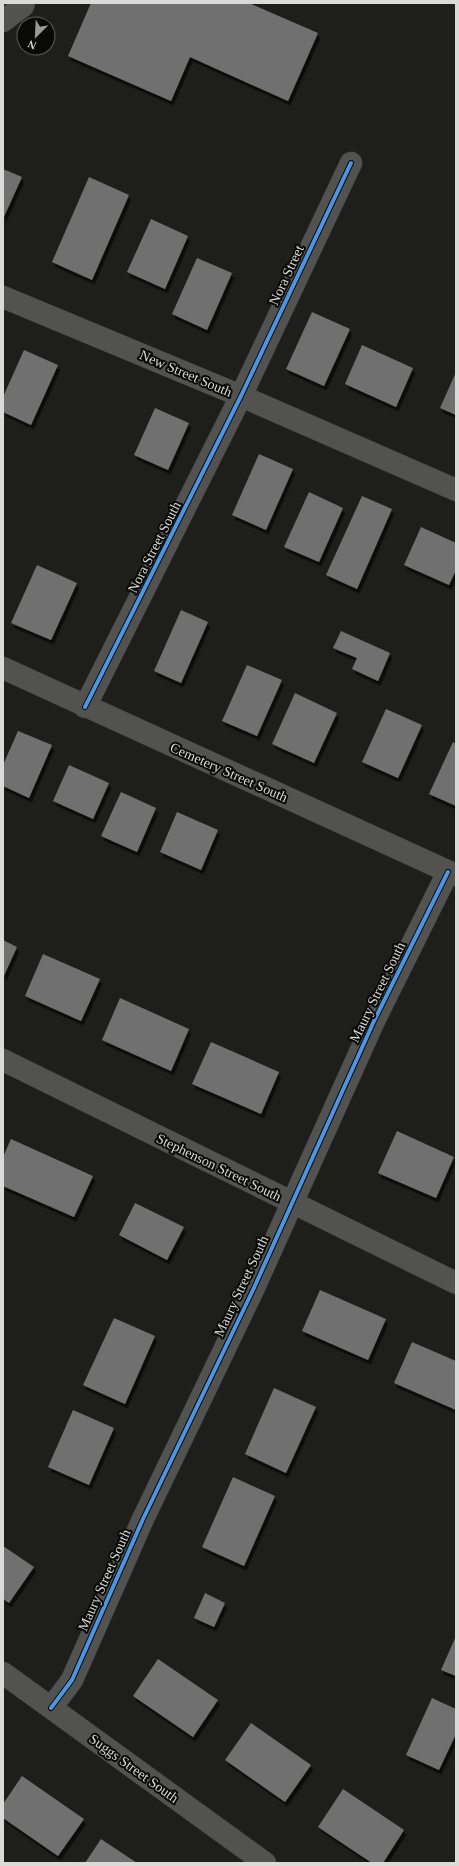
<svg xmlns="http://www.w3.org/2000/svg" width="459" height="1866" font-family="'Times New Roman',serif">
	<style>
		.building { fill: #70706f; filter: url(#shadow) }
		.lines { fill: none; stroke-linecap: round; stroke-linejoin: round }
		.minor-casing { stroke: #3a3a38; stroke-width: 23 }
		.minor { stroke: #525250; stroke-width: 22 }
		.cycleway-casing { stroke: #090907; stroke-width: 6 }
		.cycleway { stroke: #4d94e3; stroke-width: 4 }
		.labels { text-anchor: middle; stroke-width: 4; stroke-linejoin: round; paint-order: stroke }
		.street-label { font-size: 14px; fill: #dadbd8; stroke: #090907 }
	</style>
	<defs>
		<filter id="shadow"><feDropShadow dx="2.5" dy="4.5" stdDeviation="0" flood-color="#0009"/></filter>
	</defs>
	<rect width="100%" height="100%" fill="#1e1e1c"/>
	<path class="building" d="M91,3H249L318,33L288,101L190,57L171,101L68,56Z
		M3,169L22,177L3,219Z
		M89,177L129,195L92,280L52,262Z
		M151,219L188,236L165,289L127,272Z
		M197,258L232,273L207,330L172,314Z
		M312,312L350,329L324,386L286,369Z
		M362,345L413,368L396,407L345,384Z
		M24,350L58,365L31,425L3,412V397Z
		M456,372V415L440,408Z
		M155,408L189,423L168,470L134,455Z
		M259,454L293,469L266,530L232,515Z
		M309,492L343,508L319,562L284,547Z
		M362,496L392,509L357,589L326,575Z
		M421,527L456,543V570L449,585L404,565Z
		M37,565L77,583L51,640L11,623Z
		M181,610L208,622L181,683L154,671Z
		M341,631L390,653L378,681L352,669L357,658L333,648Z
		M247,665L282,680L257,736L222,721Z
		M295,693L337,713L314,763L272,744Z
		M386,709L422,725L398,778L362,762Z
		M18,731L52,745L29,798L3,786V765Z
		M453,742L456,744V806L429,794Z
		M69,765L109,783L93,819L53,801Z
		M121,792L156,808L137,852L101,836Z
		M177,812L218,830L201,870L160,852Z
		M3,940L17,947L3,978Z
		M43,954L100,979L81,1021L25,996Z
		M120,998L189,1029L171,1071L102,1040Z
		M211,1042L279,1072L261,1114L192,1084Z
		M397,1131L454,1157L436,1198L378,1173Z
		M11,1139L93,1176L74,1217L3,1186V1157Z
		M135,1203L184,1227L167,1260L119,1235Z
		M320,1290L386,1319L368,1360L302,1331Z
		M114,1318L155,1336L125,1404L83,1385Z
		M412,1342L456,1361V1410L394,1383Z
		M274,1388L316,1407L286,1473L245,1454Z
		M73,1410L114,1428L89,1485L48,1467Z
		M233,1477L275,1496L244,1566L202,1547Z
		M3,1546L34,1567L9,1603L3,1599Z
		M205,1593L225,1603L214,1627L194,1618Z
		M456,1636V1676L441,1670Z
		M158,1659L218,1700L193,1737L133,1696Z
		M432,1698L456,1709V1734L439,1770L406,1755Z
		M251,1723L311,1765L285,1802L225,1760Z
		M22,1776L84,1819L58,1856L3,1818V1804Z
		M343,1789L404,1830L383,1863H372L318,1827Z
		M101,1839L137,1863H85Z"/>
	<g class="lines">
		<g class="minor-casing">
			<path id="minor" d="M3,21L23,6L24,3
				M3,297L241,396L456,490
				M3,668L456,875
				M85,707L241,396L351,163
				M3,1060L456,1283
				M3,1673L265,1863
				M51,1708L72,1680L143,1519L253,1290L374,1021L448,872"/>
		</g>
		<use href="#minor" class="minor"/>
		<g class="cycleway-casing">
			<path id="cycleway" d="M85,707L241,396L351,163
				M51,1708L72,1680L143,1519L253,1290L374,1021L448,872"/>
		</g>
		<use href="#cycleway" class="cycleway"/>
	</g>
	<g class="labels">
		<g class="street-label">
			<text transform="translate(286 275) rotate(-65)" y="5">Nora Street</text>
			<text transform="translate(186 373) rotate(23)" y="5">New Street South</text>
			<text transform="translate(154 547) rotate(-63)" y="5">Nora Street South</text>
			<text transform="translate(229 772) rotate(24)" y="5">Cemetery Street South</text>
			<text transform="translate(377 992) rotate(-64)" y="5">Maury Street South</text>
			<text transform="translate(219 1167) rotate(26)" y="5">Stephenson Street South</text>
			<text transform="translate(241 1286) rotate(-65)" y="5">Maury Street South</text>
			<text transform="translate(104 1580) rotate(-66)" y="5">Maury Street South</text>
			<text transform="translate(134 1768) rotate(36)" y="5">Suggs Street South</text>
		</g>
	</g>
	<rect width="459" height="1866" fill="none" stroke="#dadbd8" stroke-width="8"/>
	<g transform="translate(36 36) rotate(204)"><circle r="19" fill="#090907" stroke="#5d5d5b"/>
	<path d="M0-3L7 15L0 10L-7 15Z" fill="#989996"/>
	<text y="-6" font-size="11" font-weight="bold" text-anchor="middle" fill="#dadbd8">N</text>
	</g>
</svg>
